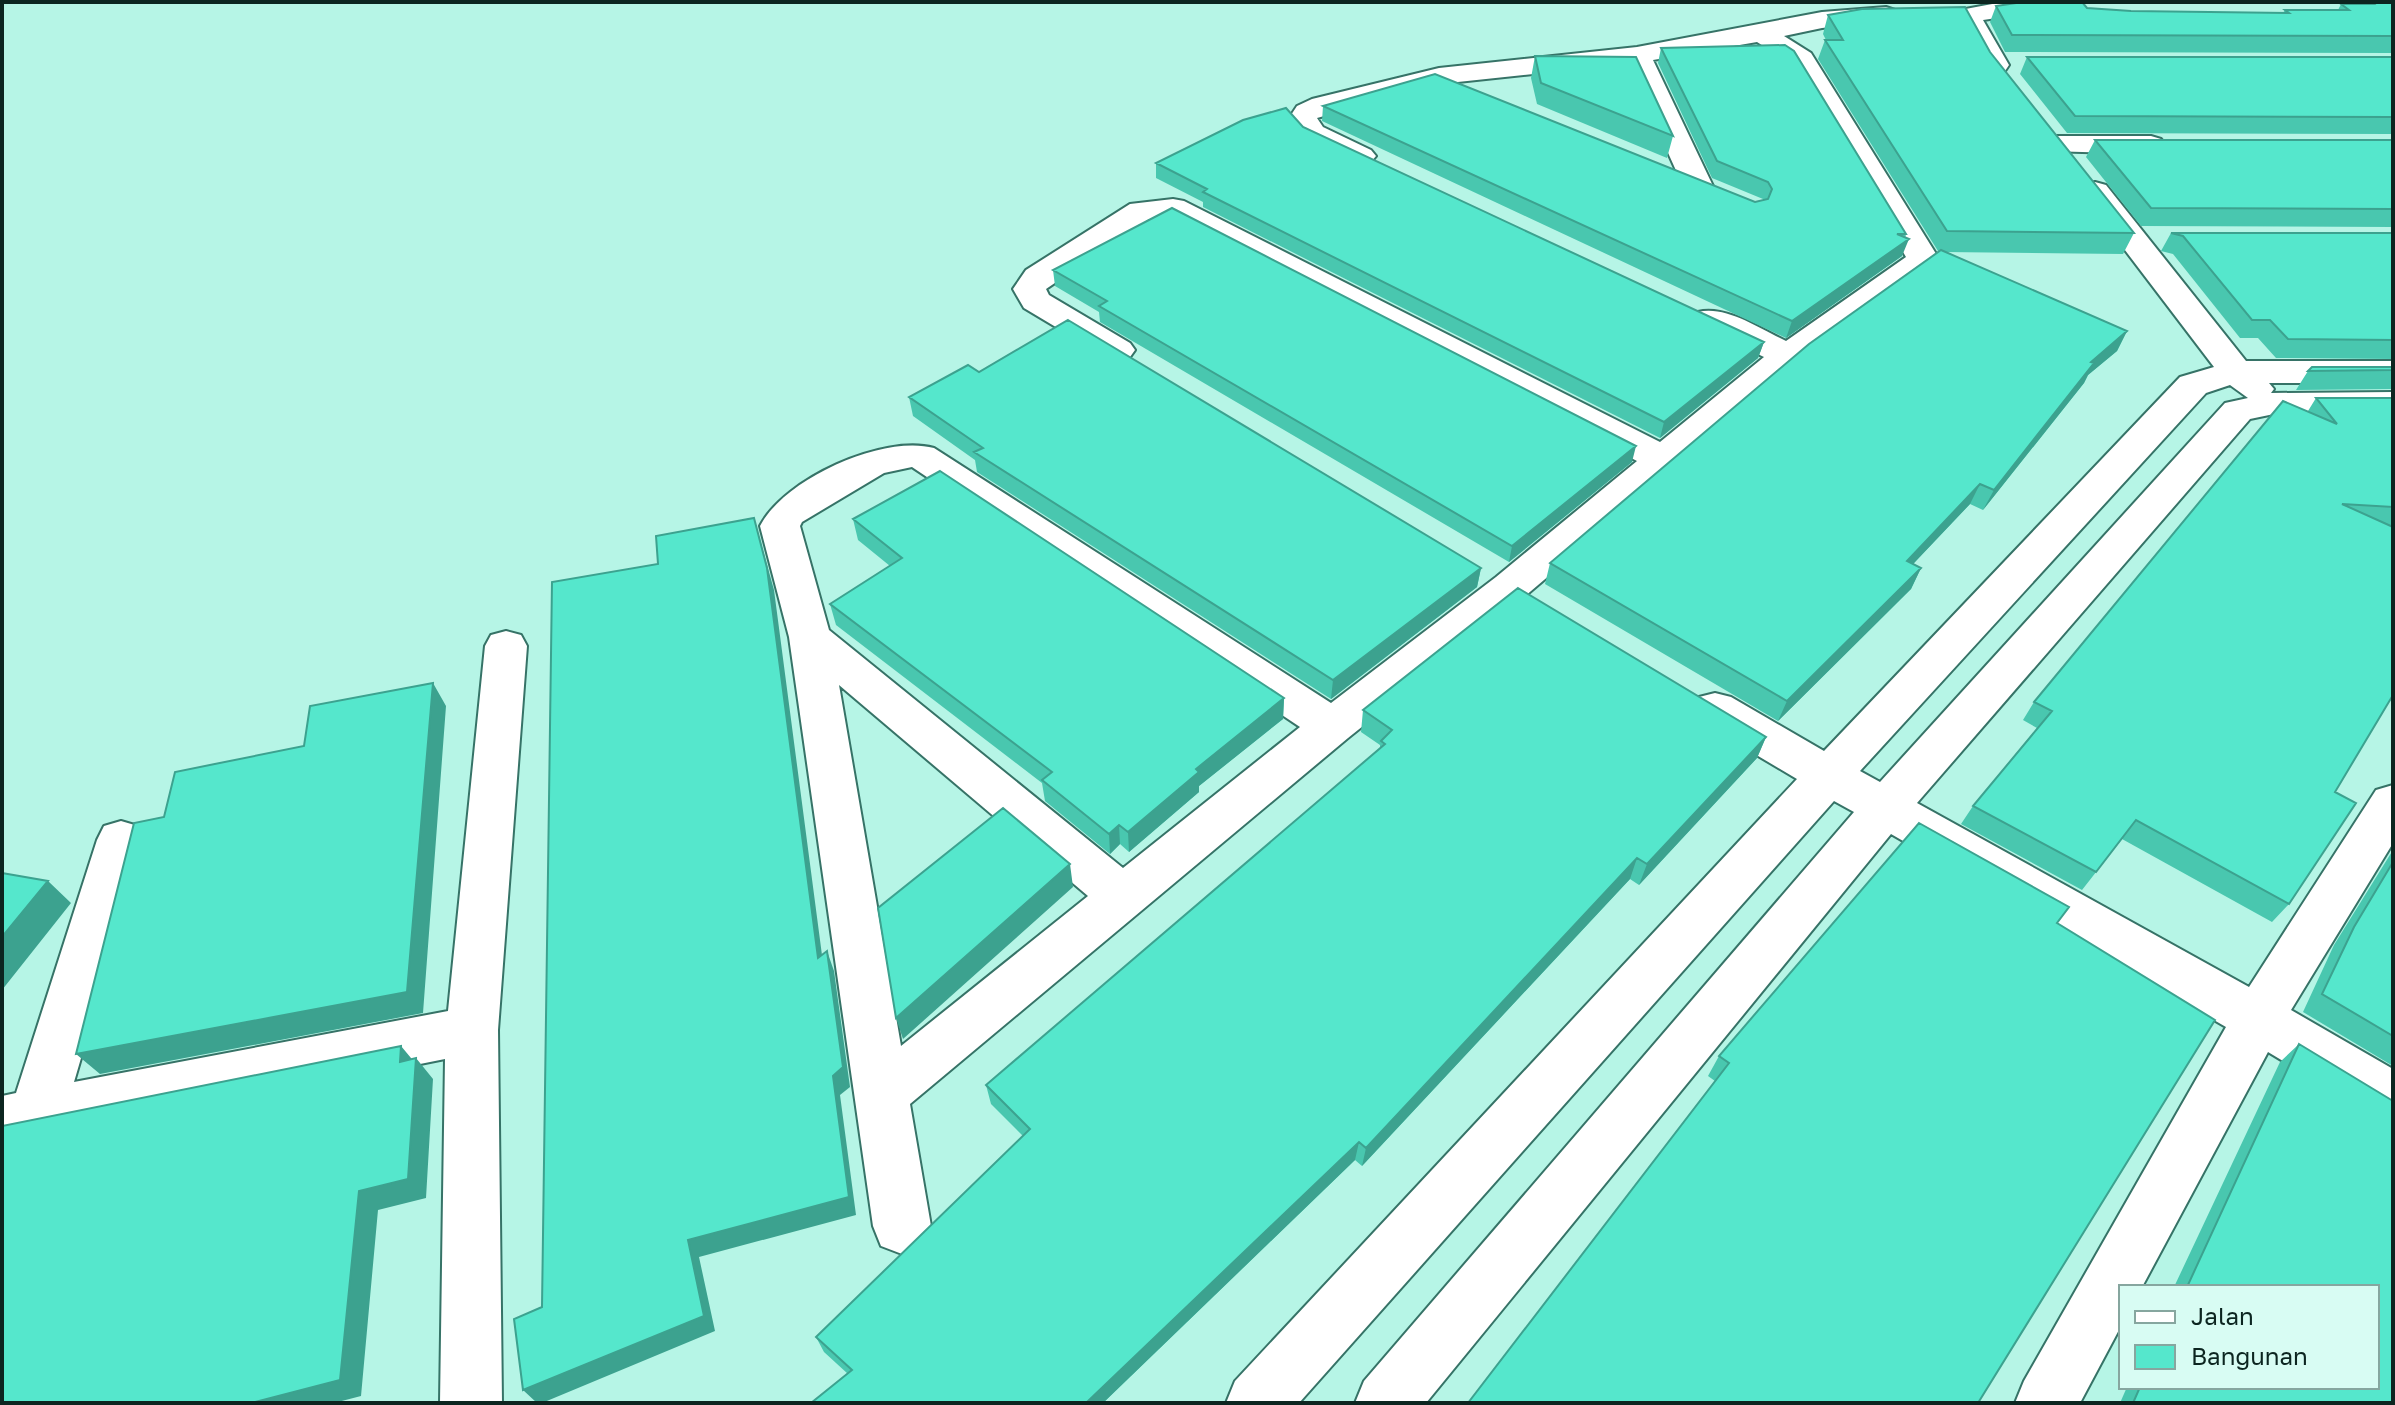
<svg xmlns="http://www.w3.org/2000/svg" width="2395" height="1405" font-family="'Golos Text',sans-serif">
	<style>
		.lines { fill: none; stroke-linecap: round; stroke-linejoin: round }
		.minor-casing { stroke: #367367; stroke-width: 4 }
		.minor { fill: #fff; fill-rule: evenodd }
		.wall { fill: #49c7af }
		.shaded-wall { fill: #3ca28f }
		.building { fill: #55e7cc; stroke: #3ca28f; stroke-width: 2 }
	</style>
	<rect width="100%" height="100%" fill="#b6f5e6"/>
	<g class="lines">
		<g class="minor-casing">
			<path id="minor" d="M2003,2H2065L2052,10L1983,20L2009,65L2005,71H1987L1983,65L1960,29L1956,15L1960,10Z
				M1886,7L1895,10L1899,15L1895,20L1822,28L1784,36L1811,53L1938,257L1927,274L1800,362L1524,597L1348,738L910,1104L931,1226L923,1246L902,1254L881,1246L873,1226L789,637L760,526C784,479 883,434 934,448L1331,703L1496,577L1637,461L1168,218L1149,219L1046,289L1049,295L1130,343L1135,350L1130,357L1118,360L1106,357L1024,308L1013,289L1026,270L1130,204L1173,199L1184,201L1660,442L1764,357L1698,326L1693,319L1698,312C1726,305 1760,329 1786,341L1906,257L1792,64L1757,42L1653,60L1713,186L1709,192H1687L1683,186L1628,64L1439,84L1317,118L1323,127L1371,150L1376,156L1371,162C1345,169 1302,143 1287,121L1297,106L1312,99L1439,68L1637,47L1822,12ZM912,467L1300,727L1123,868L829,630L800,526L802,522L884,473ZM839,685L1088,896L901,1046Z
				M2058,136H2151L2161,139L2166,145L2161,151L2151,154L2048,151L2043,145L2048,139Z
				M2095,182L2106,185L2246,361H2393V383H2269L2274,389L2271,393L2393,392V414H2274L2250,419L1917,803L2249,987L2376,790L2393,785V843L2291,1010L2393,1069V1123L2374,1116L2268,1052L2142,1287H2121V1326L2080,1403H2015L2024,1381L2226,1027L1891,834L1426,1403H1355L1364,1381L1854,812L1834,801L1299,1403H1226L1235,1381L1797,779L1699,721L1693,709L1699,697L1715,693L1731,697L1824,751L2180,377L2214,367L2080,191L2084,185ZM2230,385L2248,398L2225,403L1880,782L1860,771L2206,393Z
				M506,631L521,635L527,646L498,1030L502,1403H440L445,1059L2,1148V1096L16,1093L97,840L104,826L121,821L138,826L145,840L74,1082L448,1011L485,646L491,635Z"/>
		</g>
		<use href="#minor" class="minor"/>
	</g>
	<path class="wall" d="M1948,2H1976L1950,4Z
		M2342,2H2393V53L2005,52L1990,22L1996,6L2087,8L2131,11L2283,13L2285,10H2338L2341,4H2345Z
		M1828,15L1990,52L2134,233L2123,254L1944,252L2127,331L2117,351L2088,375L2084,383L1983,510L1970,504L1913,564L1921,568L1911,589L1778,721L1545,584L1550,563L1940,251H1938L1818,59L1825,40H1826L1823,34Z
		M1661,48L1906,234L1902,256L1786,338L1322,121L1323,106L1755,202L1764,200L1763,199L1712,178L1658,63Z
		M1535,56L1673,136L1667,158L1537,104L1531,78Z
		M2027,57H2393V134L2067,133L2020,74Z
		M2095,140H2393V227L2141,226L2086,157Z
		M1156,163L1764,342L1758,358L1660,438L1203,207V202L1156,178Z
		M2171,233H2393V359L2276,358L2258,338H2240L2173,254L2161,251Z
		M1053,270L1632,462L1509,562L1100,322L1099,312L1055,286Z
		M2393,367V389L2296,390L2308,371Z
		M979,372L1481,568L1477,587L1331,699L977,472L975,460L913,416L909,397Z
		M2316,398H2393V695L2335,792L2289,904L2272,922L2122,839L2082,890L1961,824L1973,806L2037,728L2023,720L2034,702L2308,411Z
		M853,519L1284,698L1283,719L1199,786V792L1129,852L1120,844L1110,854L1045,801L1042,783L836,625L830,604L890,566L858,540Z
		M1363,710L1766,737L1757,758L1639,885L1630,879L1362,1166L1355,1160L1103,1403H811L848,1374L824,1352L816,1337L1023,1136L991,1104L986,1085L1380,748V745L1361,732Z
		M2393,850V1066L2303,1012L2334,945Z
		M2057,923L1715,1081L1708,1076L1719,1056Z
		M2299,1044L2393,1101V1403H2120L2127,1387H2377V1287H2174L2280,1062Z"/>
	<path class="shaded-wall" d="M1909,239L1902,256L1786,338L1792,321Z
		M2127,331L2117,351L2088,375L2084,383L1983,510L1994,490L2091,362Z
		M1764,342L1758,358L1660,438L1664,422Z
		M1636,446L1632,462L1509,562L1512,546Z
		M1980,484L1970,504L1897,581L1907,561Z
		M754,518L774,590L825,978L818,958Z
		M1481,568L1477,587L1331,699L1333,680Z
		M1921,568L1911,589L1778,721L1787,701Z
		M433,683L446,706L423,1013L100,1074L76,1054Z
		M1284,698L1283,719L1199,786V792L1129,852L1128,832L1196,769Z
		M1766,737L1757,758L1639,885L1647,864Z
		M1119,825L1120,844L1110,854L1109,834Z
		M1637,858L1630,879L1362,1166L1366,1148Z
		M1070,864L1073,887L903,1039L896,1018Z
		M48,881L71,903L2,990V937Z
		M827,951L834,971L850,1087L840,1095L856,1215L699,1257L715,1331L542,1403H537L523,1390L688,1240Z
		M401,1046L416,1064V1058L433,1079L426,1198L378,1210L361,1396L334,1403H251L359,1191L400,1062Z
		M1359,1142L1355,1160L1103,1403H1086Z"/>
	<path class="building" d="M2023,2H2082L2087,8L2131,11L2289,13L2285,10H2349L2341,4H2374L2372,2H2393V36L2012,35L1996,6Z
		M1965,7L1990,52L2134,233L1947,231L1825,40H1843L1828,15L1862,9Z
		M1785,45L1794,51L1906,234H1897L1909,239L1792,321L1323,106L1435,74L1755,202L1768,199L1772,189L1768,182L1717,161L1661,48Z
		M1535,56L1636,57L1673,136L1541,83Z
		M2027,57H2393V117L2075,116Z
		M1286,108L1303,127L1764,342L1664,422L1203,192L1207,189L1156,163L1243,120Z
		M2095,140H2393V209L2151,208Z
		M1172,208L1636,446L1512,546L1099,306L1107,301L1053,270Z
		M2171,233H2393V340L2288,339L2270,320H2252L2183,236Z
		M1941,250L2127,331L2091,362L2094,363L1994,490L1980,484L1907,561L1921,568L1787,701L1550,563L1809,344Z
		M1068,320L1481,568L1333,680L974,452L983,448L909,397L968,365L979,372Z
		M2312,367H2393V370L2308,371Z
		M2316,398H2393V507L2342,504L2393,527V695L2335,792L2356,803L2289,904L2136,820L2096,872L1973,806L2052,711L2034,702L2283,401L2337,424Z
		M940,471L1284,698L1196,769L1199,772L1128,832L1119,825L1109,834L1042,780L1052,772L830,604L902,558L853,519Z
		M754,518L767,568L818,958L827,951L843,1067L833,1076L849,1197L688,1240L704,1316L523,1390L514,1319L542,1307L552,582L658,564L656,536Z
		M1518,588L1766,737L1647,864L1637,858L1366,1148L1359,1142L1086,1403H811L852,1370L816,1337L1030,1129L986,1085L1385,744L1381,741L1392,730L1363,710Z
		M433,683L407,992L76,1054L134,823L164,817L175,772L304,746L310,706Z
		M1003,808L1070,864L896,1018L878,908Z
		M1919,823L2069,907L2057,923L2215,1020L1978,1403H1468L1729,1063L1719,1056Z
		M2393,862V1036L2322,994L2354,927Z
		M2,873L48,881L2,937Z
		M2299,1044L2393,1101V1403H2133L2140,1387H2377V1287H2187Z
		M401,1046L400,1062L416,1058L408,1179L359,1191L340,1380L251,1403H2V1126Z"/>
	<rect width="2395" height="1405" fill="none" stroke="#0c2520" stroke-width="8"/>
	<rect x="2119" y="1285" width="260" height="104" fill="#d8fcf3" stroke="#86a69f" stroke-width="2"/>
	<rect x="2135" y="1311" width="40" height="12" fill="#ffffff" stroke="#86a69f" stroke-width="2"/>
	<text x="2191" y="1325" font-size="24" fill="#0c2520">Jalan</text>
	<rect x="2135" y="1345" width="40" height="24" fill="#55e7cc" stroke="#86a69f" stroke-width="2"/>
	<text x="2191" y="1365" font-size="24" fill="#0c2520">Bangunan</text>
</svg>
